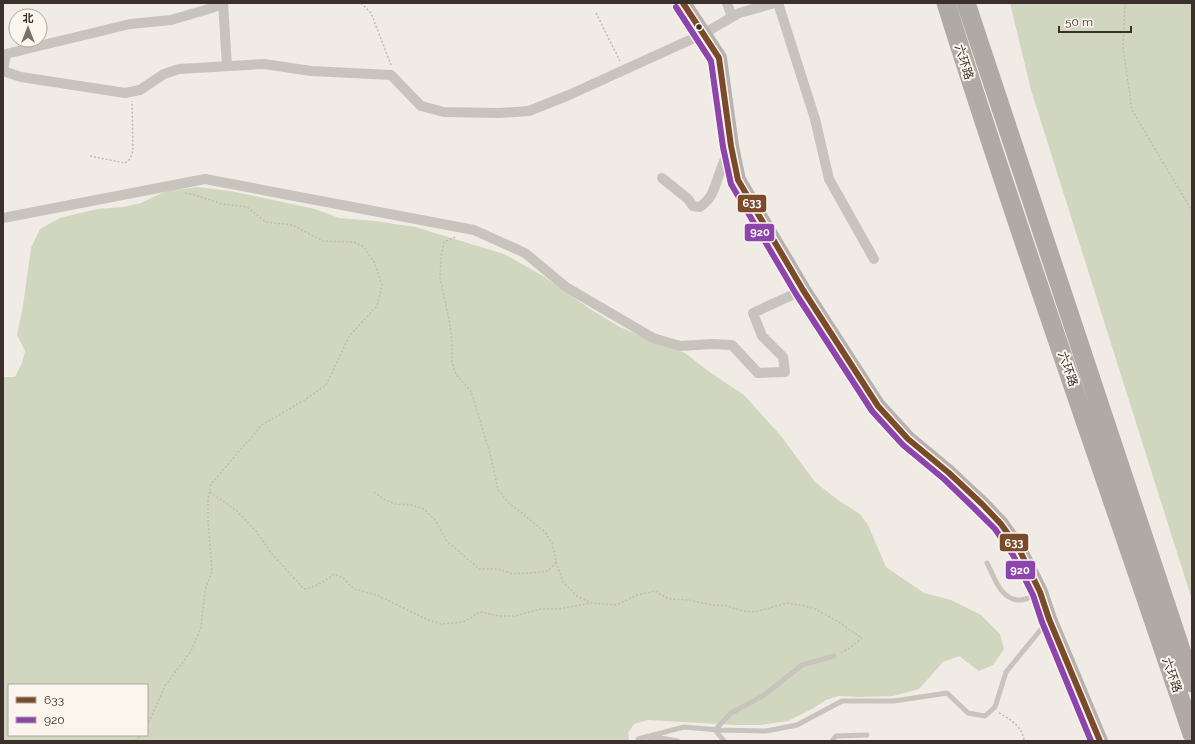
<svg xmlns="http://www.w3.org/2000/svg" width="1195" height="744" font-family="Raleway,'Noto Sans SC',sans-serif">
	<style>
		.green { fill: #d1d6bf; fill-rule: evenodd }
		.lines { fill: none; stroke-linecap: round; stroke-linejoin: round }
		.path { stroke: #c2bbb6; stroke-width: 1.5; stroke-dasharray: 2 2; stroke-linecap: butt }
		.service { stroke: #c9c3be; stroke-width: 5 }
		.minor { stroke: #c9c3be; stroke-width: 10 }
		.primary { stroke: #b8b1ad; stroke-width: 16 }
		.motorway { stroke: #afaaa4; stroke-width: 19 }
		.bus-1-casing { stroke: #fbf5ee; stroke-width: 9 }
		.bus-2-casing { stroke: #fbf5ee; stroke-width: 9 }
		.bus-1 { stroke: #7a4b2a; stroke-width: 6 }
		.bus-2 { stroke: #8e44ad; stroke-width: 6 }
		.bus-dot { fill: #3b302b; stroke: #fbf5ee; stroke-width: 1.5 }
		.labels { text-anchor: middle; stroke-width: 4; stroke-linejoin: round; paint-order: stroke }
		.street-label { font-size: 12px; fill: #3b302b; stroke: #fbf5ee }
		.line-badge { stroke: #fbf5ee; stroke-width: 1.5 }
		.badge-label { font-size: 11px; text-anchor: middle; font-weight: bold; fill: #fff }
	</style>
	<rect width="100%" height="100%" fill="#f0ebe5"/>
	<path class="green" d="M1010,3H1192V600L1031,90Z
		M197,187L230,191L315,209L339,218L375,221L415,227L504,254L543,276L590,309L620,327L657,343L685,353L711,373L744,395L781,436L815,482L838,500L860,514L868,525L886,567L924,593L951,600L981,615L1000,634L1004,649L993,665L979,671L959,656L943,662L919,689L893,696L859,697L839,696L826,700L812,709L788,721L761,725H736L648,720L634,724L628,733L629,741H3V377H15L22,363L25,351L17,335L23,306L31,248L40,229L60,218L97,209L123,207L141,203L166,191ZM9,685H147V735H9Z"/>
	<g class="lines">
		<path class="path" d="M361,3L371,13L391,65
			M1125,3L1123,47L1132,110L1192,211
			M596,13L620,61
			M90,156L125,163L130,159L133,151L132,101
			M210,492L237,511L256,531L272,554L304,589C316,587 324,582 334,574L342,577L354,589L377,595L426,619L441,624L463,622L480,612L500,616H515L540,609H559L591,603
			M374,492L383,499L396,504L412,505L424,509L435,520L447,541L479,569H498L513,574L531,573L548,571L556,562L552,543L545,532L508,502L498,490L491,457L471,391L456,375L452,362V340L449,319L440,278L441,257L444,242L456,237
			M556,562L563,582L577,596L591,603L616,605L637,595L655,591L669,599L689,600L712,605L727,606L743,611L755,612L787,603L801,605L815,609L837,621L862,638L850,648L840,653
			M999,713C1010,719 1023,727 1024,741
			M147,726L165,686L191,651L201,628L205,591L212,571L208,520V499L211,484L262,425L306,399L326,385L350,335L377,306L382,285L375,264L364,247L354,242L323,241L292,225L266,222L247,207L222,204L195,195L185,193
			M135,741L141,735"/>
		<path class="service" d="M987,563C994,576 1000,599 1018,600C1025,601 1033,596 1039,593
			M638,739L684,727L719,730L766,731L797,725L842,701H894L947,693L968,713L985,716L995,707L1006,672L1047,622
			M649,741L654,737L678,741
			M724,741L715,730L731,713L763,696L802,665L834,656
			M832,741L836,736L867,735"/>
		<path class="minor" d="M223,3L227,66
			M727,3L732,17
			M778,3L815,119L829,179L874,259
			M3,71L21,77L125,93L140,90L164,74L179,69L264,64L311,71L391,75L421,106L444,112L499,113L529,111L569,95L703,34L739,13L775,3
			M3,71L6,54L130,24L171,20L212,8L223,3
			M662,178L688,199L693,206L700,207C714,197 714,187 720,172C723,163 727,155 730,147
			M3,218L205,179L474,230L525,253L566,287L653,338L680,346L712,344L732,345L758,373L785,372L783,357L762,336L753,313L803,290"/>
		<path class="primary" d="M683,3L719,58L731,146L738,180L803,290L878,406L908,439L949,473L982,504L1001,524L1020,551L1040,592L1049,619L1100,741"/>
		<path class="motorway" d="M946,3C1023,248 1110,490 1192,734
			M966,3L1192,683"/>
		<g class="bus-1-casing">
			<path id="bus-1" d="M683,3L719,58L731,146L738,180L803,290L878,406L908,439L949,473L982,504L1001,524L1020,551L1040,592L1049,619L1100,741"/>
		</g>
		<g class="bus-2-casing">
			<path id="bus-2" d="M676,7L711,61L723,147L731,184L796,294L872,411L903,445L944,479L976,510L995,529L1013,555L1033,595L1042,622L1091,741"/>
		</g>
		<use href="#bus-1" class="bus-1"/>
		<use href="#bus-2" class="bus-2"/>
	</g>
	<circle class="bus-dot" cx="699" cy="27" r="3.5"/>
	<g class="labels">
		<g class="street-label">
			<text transform="translate(964 62) rotate(72)" y="4">六环路</text>
			<text transform="translate(1068 369) rotate(71)" y="4">六环路</text>
			<text transform="translate(1172 675) rotate(71)" y="4">六环路</text>
		</g>
	</g>
	<g class="line-badge">
		<rect x="737" y="194" width="30" height="19" rx="4" fill="#7a4b2a"/>
		<rect x="744" y="223" width="31" height="19" rx="4" fill="#8e44ad"/>
		<rect x="999" y="533" width="30" height="19" rx="4" fill="#7a4b2a"/>
		<rect x="1005" y="560" width="31" height="20" rx="4" fill="#8e44ad"/>
	</g>
	<g class="badge-label">
		<text x="752" y="207">633</text>
		<text x="760" y="236">920</text>
		<text x="1014" y="547">633</text>
		<text x="1020" y="574">920</text>
	</g>
	<rect width="1195" height="744" fill="none" stroke="#3b302b" stroke-width="8"/>
	<rect x="8" y="684" width="140" height="52" fill="#fbf5ee" stroke="#aea6a0"/>
	<rect x="16" y="697" width="20" height="6" fill="#7a4b2a" stroke="#aea6a0"/>
	<text x="44" y="704" font-size="12" fill="#3b302b">633</text>
	<rect x="16" y="717" width="20" height="6" fill="#8e44ad" stroke="#aea6a0"/>
	<text x="44" y="724" font-size="12" fill="#3b302b">920</text>
	<g transform="translate(28 28)"><circle r="19" fill="#fbf5ee" stroke="#aea6a0"/>
	<path d="M0-3L7 15L0 10L-7 15Z" fill="#7a716c"/>
	<text y="-6" font-size="11" font-weight="bold" text-anchor="middle" fill="#3b302b">北</text>
	</g>
	<path d="M1059 26v6h72v-6" fill="none" stroke="#3b302b" stroke-width="2"/>
	<text x="1065" y="26" font-size="12" fill="#3b302b" stroke="#fbf5ee" stroke-width="3" paint-order="stroke">50 m</text>
</svg>
